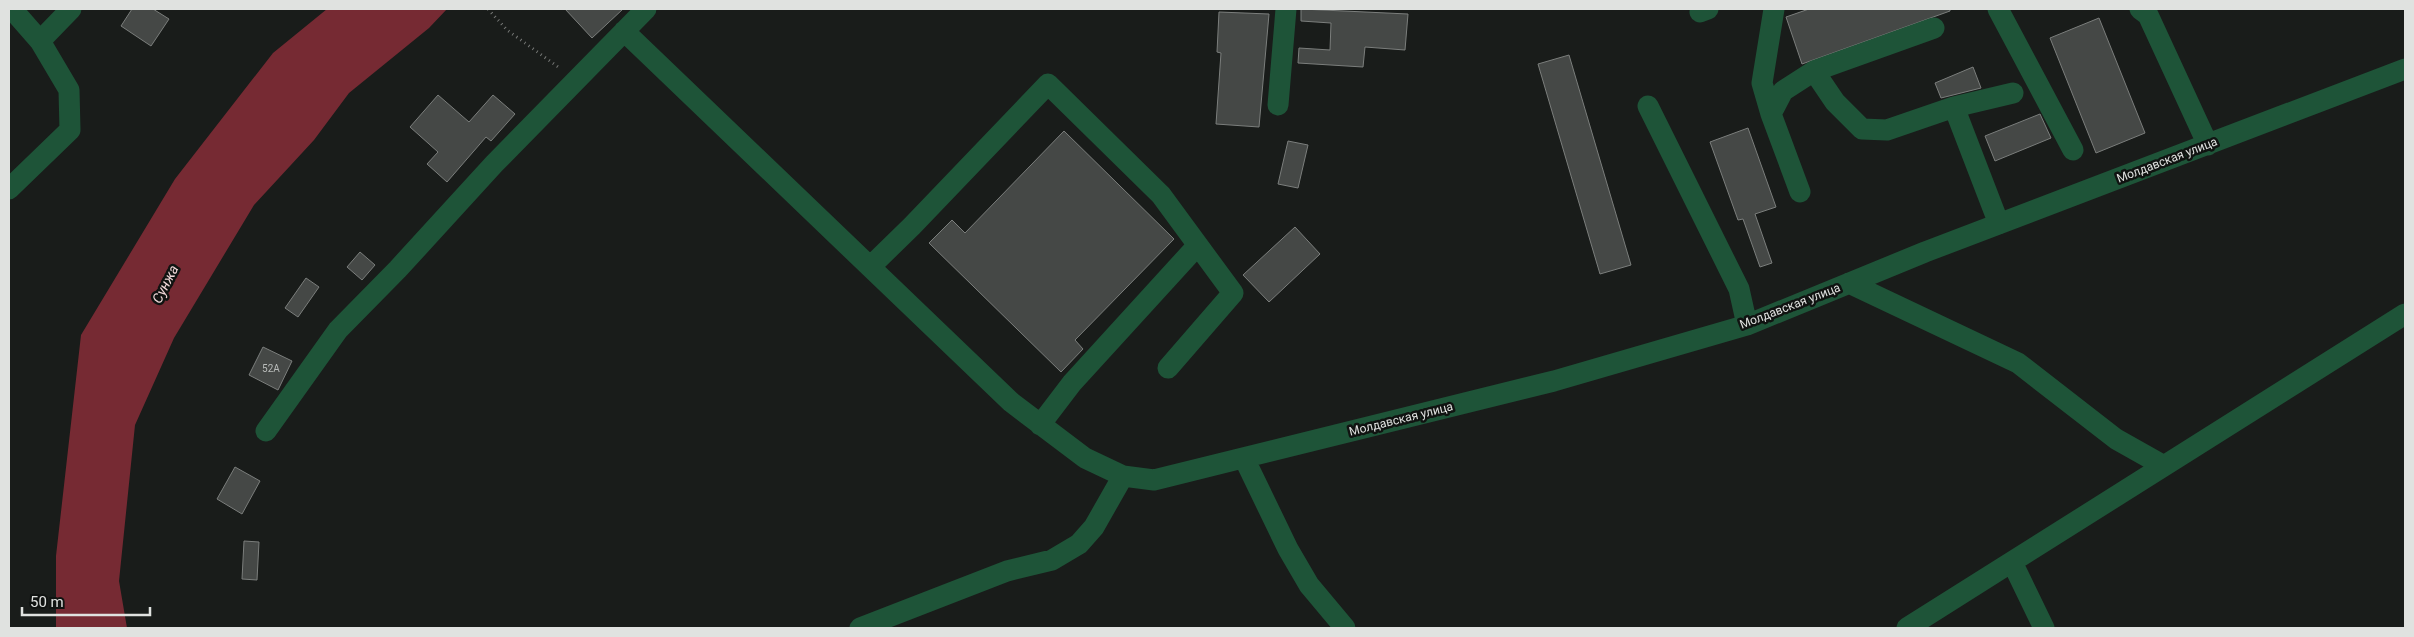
<svg xmlns="http://www.w3.org/2000/svg" width="2414" height="637" font-family="Roboto,sans-serif">
	<style>
		.water { fill: #762a33 }
		.building { fill: #454846; stroke: #7b7e7c }
		.lines { fill: none; stroke-linecap: round; stroke-linejoin: round }
		.path { stroke: #767876; stroke-width: 3; stroke-dasharray: 1 4; stroke-linecap: butt }
		.minor { stroke: #1e5438; stroke-width: 21 }
		.labels { text-anchor: middle; stroke-width: 5; stroke-linejoin: round; paint-order: stroke }
		.number-label { font-size: 10px; fill: #b9bcba }
		.street-label { font-size: 12px; fill: #e0e2e0; stroke: #101311 }
		.water-label { font-size: 14px; font-style: italic; fill: #f0d7d8; stroke: #101311 }
	</style>
	<rect width="100%" height="100%" fill="#191c1a"/>
	<path class="water" d="M327,9H447L429,28L349,93L314,140L254,205L174,338L135,425L119,581L127,628H56V556L81,335L175,179L273,53Z"/>
	<path class="building" d="M132,9H153L169,19L151,46L121,26Z
		M565,9H623L592,38Z
		M1301,9L1408,14L1405,50L1365,47L1363,67L1298,63L1299,48L1330,50L1331,23L1301,21Z
		M1809,9H1950V11L1802,64L1786,17Z
		M1219,12L1269,14L1259,127L1216,124L1221,53L1217,52Z
		M2099,18L2145,133L2096,153L2050,38Z
		M1569,55L1631,265L1600,274L1538,64Z
		M1973,67L1981,88L1941,98L1935,83Z
		M438,95L469,122L493,95L515,114L491,141L486,137L447,182L427,164L438,152L410,127Z
		M2040,114L2051,138L1995,161L1985,136Z
		M1748,128L1776,207L1755,214L1772,263L1760,267L1743,219L1738,220L1710,142Z
		M1064,131L1174,239L1075,340L1083,349L1061,372L929,243L952,220L965,233Z
		M1288,141L1308,145L1298,188L1278,184Z
		M1295,227L1320,254L1269,302L1243,275Z
		M360,252L375,265L362,280L347,267Z
		M306,278L319,287L298,317L285,308Z
		M263,347L292,361L278,390L249,375Z
		M235,467L260,481L242,514L217,499Z
		M244,541L259,542L257,580L242,579Z"/>
	<g class="lines">
		<path class="path" d="M488,9L507,30L561,69"/>
		<path class="minor" d="M12,9L40,41
			M1998,9L2073,150
			M2140,9L2148,15L2208,145
			M1700,12L1708,9
			M1934,28L1814,71L1835,102L1862,129L1887,130L1954,107L2013,93
			M624,31L1011,402L1085,458L1123,476L1154,480L1554,381L1747,325L1925,252L2405,69
			M1278,105L1286,9
			M1648,106L1739,289L1747,325
			M1954,107L1999,224
			M1771,114L1762,83L1774,9
			M9,189L70,130L69,90L40,41L71,9
			M1800,192L1771,114L1783,91L1814,71
			M870,267L912,226L1048,84L1161,195L1233,293L1168,368
			M1849,283L2018,363L2116,439L2164,466
			M1040,425L1072,383L1197,246
			M266,431L338,330L398,269L494,164L646,9
			M1244,458L1288,549L1309,585L1345,628
			M2012,562L2044,628
			M860,628L1007,571L1052,560L1079,544L1094,527L1123,476
			M1907,628L2405,314"/>
	</g>
	<g class="labels">
		<g class="number-label">
			<text x="271" y="372">52А</text>
		</g>
		<g class="street-label">
			<text transform="translate(2167 160) rotate(-21)" y="4">Молдавская улица</text>
			<text transform="translate(1790 306) rotate(-21)" y="4">Молдавская улица</text>
			<text transform="translate(1401 419) rotate(-14)" y="4">Молдавская улица</text>
		</g>
		<g class="water-label">
			<text transform="translate(165 284) rotate(-63)" y="5">Сунжа</text>
		</g>
	</g>
	<rect width="2414" height="637" fill="none" stroke="#e0e2e0" stroke-width="20"/>
	<path d="M22 607v8h128v-8" fill="none" stroke="#e0e2e0" stroke-width="2.5"/>
	<text x="30" y="607" font-size="15" fill="#e0e2e0" stroke="#101311" stroke-width="4" paint-order="stroke">50 m</text>
</svg>
